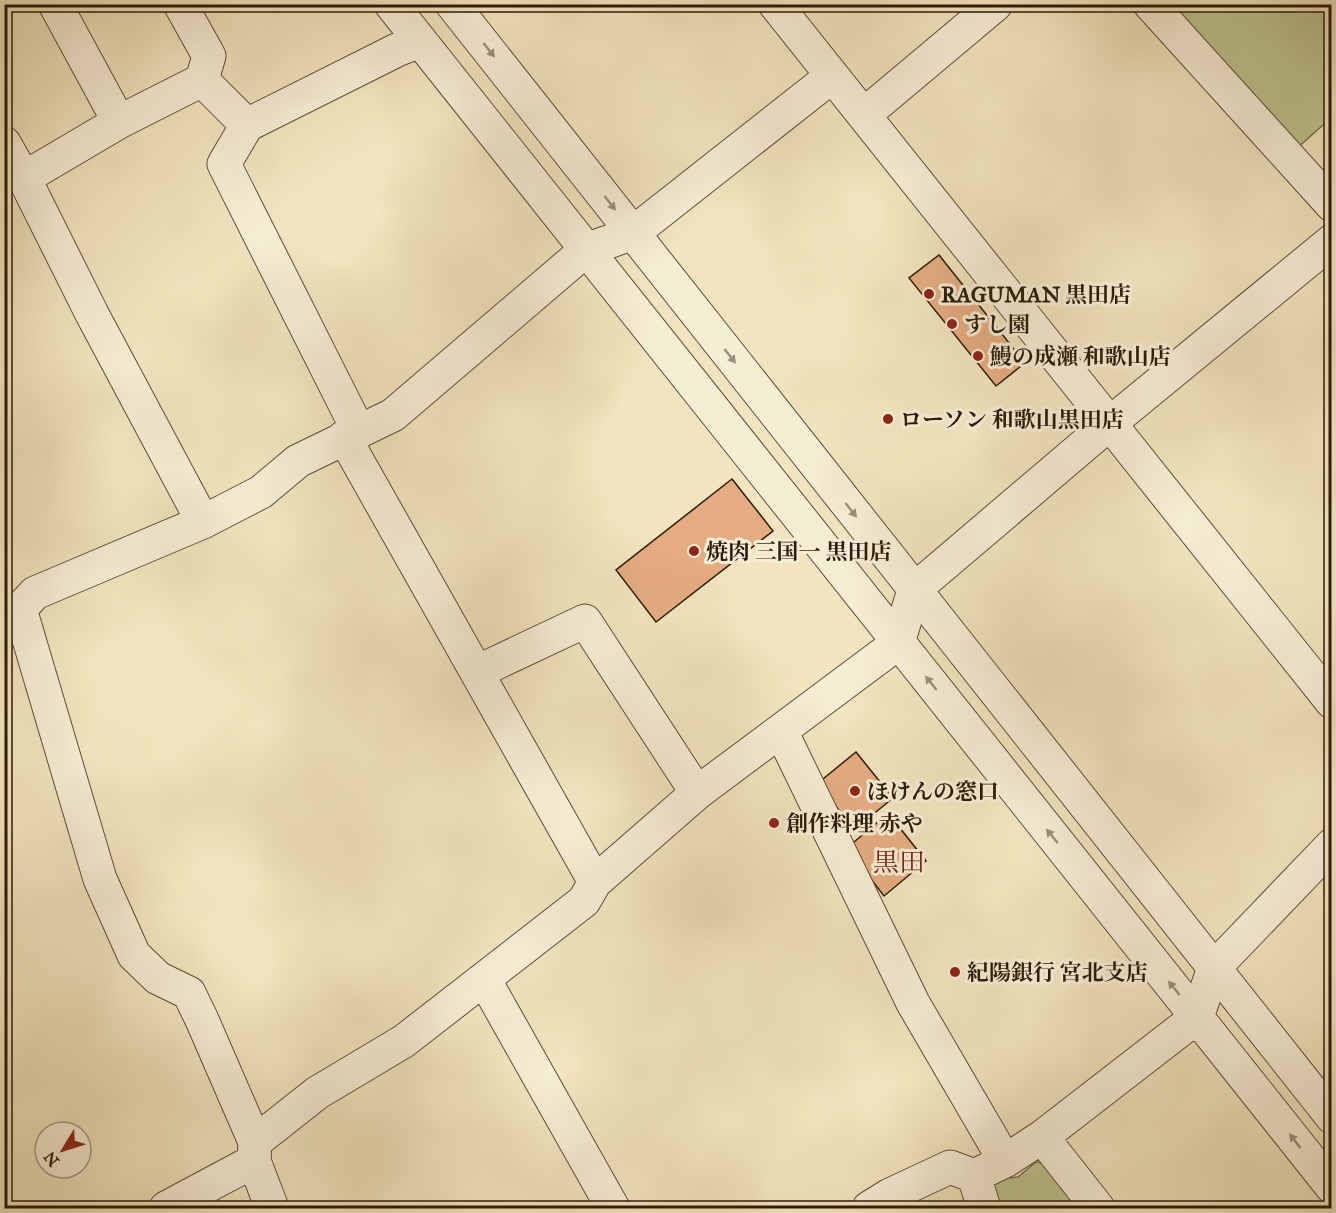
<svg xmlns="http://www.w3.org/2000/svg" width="1336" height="1213" font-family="'IM FELL Great Primer','Noto Serif JP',serif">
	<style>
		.green { fill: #bdc38f; stroke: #746f4c; stroke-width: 1.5 }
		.building { fill: #e5ac81; stroke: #2c1b08; stroke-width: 1.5 }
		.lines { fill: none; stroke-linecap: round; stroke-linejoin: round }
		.minor-casing { stroke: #5d4d36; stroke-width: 35 }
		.minor { stroke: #f6edd5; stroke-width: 33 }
		.oneway { fill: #9b8e79 }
		.poi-dot { fill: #8f2418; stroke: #f6edd5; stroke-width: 2 }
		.labels { text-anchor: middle; stroke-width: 6; stroke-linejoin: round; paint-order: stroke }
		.poi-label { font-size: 22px; font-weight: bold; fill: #2c1b08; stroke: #f6edd5; text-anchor: start }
		.quarter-label { font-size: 26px; fill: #7a1f14; stroke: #f6edd5 }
	</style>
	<rect width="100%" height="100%" fill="#f1e4be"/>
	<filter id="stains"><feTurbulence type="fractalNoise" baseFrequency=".00333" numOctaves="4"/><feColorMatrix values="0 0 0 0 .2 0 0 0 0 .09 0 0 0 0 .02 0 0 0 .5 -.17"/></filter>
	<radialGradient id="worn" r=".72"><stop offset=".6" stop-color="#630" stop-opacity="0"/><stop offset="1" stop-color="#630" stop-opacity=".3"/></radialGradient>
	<path class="green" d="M1169,5H1331V118L1296,149Z
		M1036,1162L1049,1164L1084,1208H988V1194L998,1179L1018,1177Z"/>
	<path class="building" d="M939,255L1025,363L996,386L909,278Z
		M732,479L773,531L656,622L616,570Z
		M856,752L893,798L854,830L818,783Z
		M888,813L926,861L884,896L847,848Z"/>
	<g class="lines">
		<g class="minor-casing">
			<path id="minor" d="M55,4L119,122L202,80L209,56L180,4
				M391,4L1332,1187
				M452,4L1332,1117
				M775,4L1332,702
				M1150,4L1332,205
				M202,80L247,125
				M865,114L996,4
				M4,143L24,178L119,122
				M24,178L92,314L203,522L35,593L20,609L100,879L134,955L158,978L189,993L202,1020L255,1142
				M359,432L224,164L247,125L397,50L420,41
				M344,437L595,882
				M203,522L261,492L298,461L393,415L586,250L633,233L831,77
				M477,672L585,621L697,793
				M781,731L913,1003L1005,1161
				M484,979L613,1208
				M1042,1137L1098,1208
				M974,1176L984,1208
				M166,1208L254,1161
				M272,1208L254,1161L255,1142L317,1093L404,1041L584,901L595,882L697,793L898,643L914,590L1109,424L1332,241
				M869,1208L890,1195L950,1167L974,1176L1005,1161L1042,1137L1197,1017L1214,968L1332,845"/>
		</g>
		<use href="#minor" class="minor"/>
	</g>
	<defs><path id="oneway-solid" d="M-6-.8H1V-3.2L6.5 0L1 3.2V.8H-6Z" transform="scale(1.5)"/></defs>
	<g class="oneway">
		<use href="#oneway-solid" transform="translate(489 50) rotate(52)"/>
		<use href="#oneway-solid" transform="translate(610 203) rotate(52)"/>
		<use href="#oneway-solid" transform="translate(730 356) rotate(52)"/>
		<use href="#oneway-solid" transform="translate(851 510) rotate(52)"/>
		<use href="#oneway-solid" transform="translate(931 683) rotate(-129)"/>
		<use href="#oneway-solid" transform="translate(1052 836) rotate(-129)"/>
		<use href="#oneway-solid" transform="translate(1174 988) rotate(-129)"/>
		<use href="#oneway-solid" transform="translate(1295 1141) rotate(-128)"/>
	</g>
	<g class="poi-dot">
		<circle cx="929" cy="294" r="6"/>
		<circle cx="952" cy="324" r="6"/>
		<circle cx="978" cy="356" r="6"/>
		<circle cx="888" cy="419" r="6"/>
		<circle cx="694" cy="551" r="6"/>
		<circle cx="855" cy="791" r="6"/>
		<circle cx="774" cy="823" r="6"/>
		<circle cx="955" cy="972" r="6"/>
	</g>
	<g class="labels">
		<g class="poi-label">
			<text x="941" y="302">RAGUMAN 黒田店</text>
			<text x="964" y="332">すし園</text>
			<text x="990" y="364">鰻の成瀬 和歌山店</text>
			<text x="900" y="427">ローソン 和歌山黒田店</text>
			<text x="706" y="559">焼肉 三国一 黒田店</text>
			<text x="867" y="799">ほけんの窓口</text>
			<text x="786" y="831">創作料理 赤や</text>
			<text x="967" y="980">紀陽銀行 宮北支店</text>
		</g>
		<g class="quarter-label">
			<text x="899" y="871">黒田</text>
		</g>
	</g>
	<rect width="1336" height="1213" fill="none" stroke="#f1e4be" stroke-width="24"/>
	<rect x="6" y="6" width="1324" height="1201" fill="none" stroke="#2c1b08" stroke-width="3"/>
	<rect x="12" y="12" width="1312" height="1189" fill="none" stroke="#2c1b08" stroke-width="1.5"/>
	<g transform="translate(63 1150) rotate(232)"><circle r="28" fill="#f6edd5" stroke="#a59983" stroke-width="1.5"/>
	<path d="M0-4.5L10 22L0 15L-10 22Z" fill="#8f2418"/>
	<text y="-9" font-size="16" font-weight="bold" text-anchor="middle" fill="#2c1b08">N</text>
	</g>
	<rect width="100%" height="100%" filter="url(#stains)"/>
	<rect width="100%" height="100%" fill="url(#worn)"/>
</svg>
